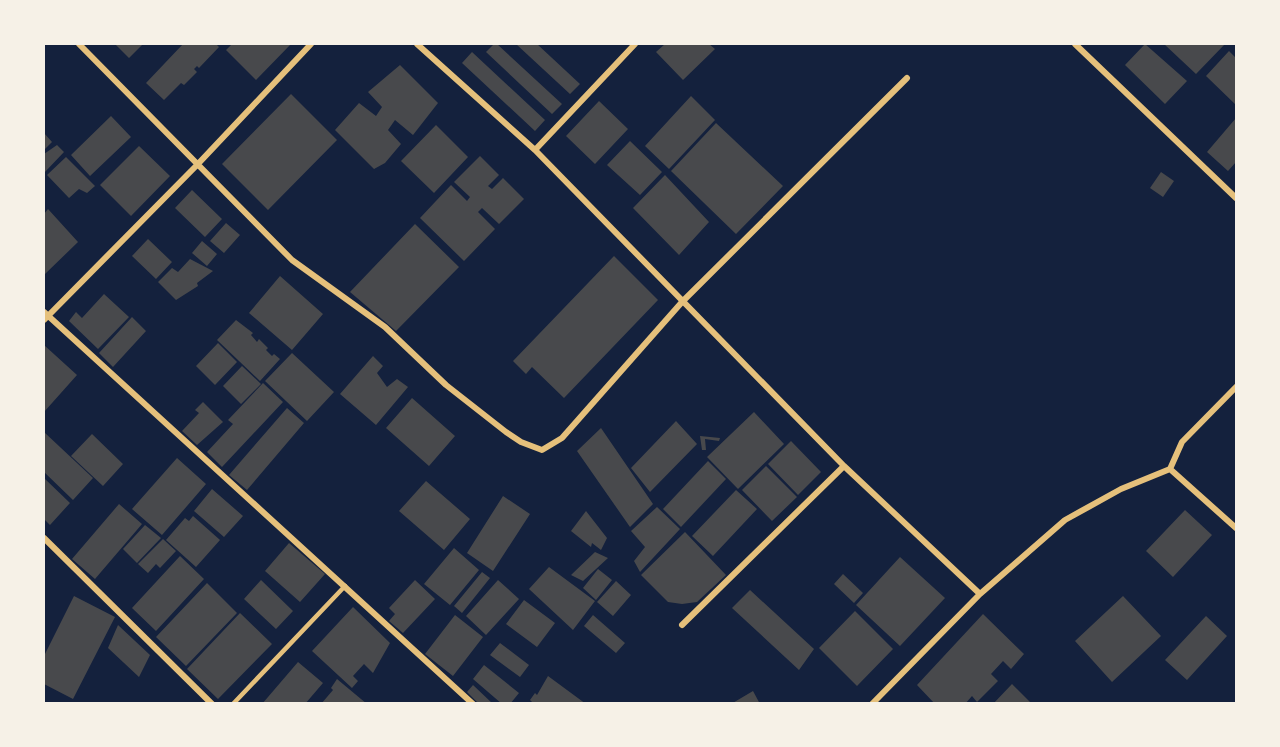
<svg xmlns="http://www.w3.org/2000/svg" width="1280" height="747" font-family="Raleway,sans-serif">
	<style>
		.building { fill: #48494c }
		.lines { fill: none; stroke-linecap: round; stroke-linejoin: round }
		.service { stroke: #e5c07b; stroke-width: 4.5 }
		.minor { stroke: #e5c07b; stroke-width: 6 }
	</style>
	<rect width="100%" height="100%" fill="#14213d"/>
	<path class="building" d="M115,44H143L129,58Z
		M183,44H216L219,47L199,68L197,66L194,69L197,72L184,85L181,83L164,100L146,83Z
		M232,44H291L256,80L226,50Z
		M494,44H497L562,104L552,114L486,52Z
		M516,44H537L580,84L570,94Z
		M665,44H709L715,49L683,80L656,52Z
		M1145,44L1187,81L1165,104L1125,65Z
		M1164,44H1225L1196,74Z
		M1229,51L1236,58V105L1206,76Z
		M472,52L545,120L535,131L462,63Z
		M400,65L438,103L413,135L395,120L388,130L401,144L385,163L374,169L335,130L359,103L376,116L382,107L368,92Z
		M291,94L337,140L268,210L222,164Z
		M691,96L715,120L669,169L645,146Z
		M599,101L628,129L595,164L566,136Z
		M111,116L131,137L90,176L71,155Z
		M1236,118V162L1228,171L1207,152Z
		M716,123L783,186L736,234L671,171Z
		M436,125L468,157L434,193L401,161Z
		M44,133L52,142L44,150Z
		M630,141L662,172L640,195L607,165Z
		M57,145L64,152L44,173V154Z
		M139,146L170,176L131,216L100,185Z
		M480,156L499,175L488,186L492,189L503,178L524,199L499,224L482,208L478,212L495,229L464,261L420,218L451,185L467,201L470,197L454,182Z
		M66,157L95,186L87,193L79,189L69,198L47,175Z
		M1161,172L1174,181L1163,197L1150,188Z
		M665,175L709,222L679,255L633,208Z
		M192,190L222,219L205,237L175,208Z
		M48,209L78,242L44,275V214Z
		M226,223L240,235L224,253L210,241Z
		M415,224L459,267L396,331L350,292Z
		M148,239L172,262L156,279L132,256Z
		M202,241L217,254L207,266L192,253Z
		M614,256L658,300L564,398L532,367L526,374L513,361Z
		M190,259L213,271L197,283L198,286L176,300L158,282L172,268L178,272Z
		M280,276L323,314L292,350L249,313Z
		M104,294L129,317L98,349L69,321L76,312L82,318Z
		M132,317L146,331L113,367L99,353Z
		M236,320L253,333L251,335L257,342L259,339L268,348L266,350L272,356L274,354L280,359L260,381L217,340Z
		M218,343L237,362L215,385L196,366Z
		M44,345L77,375L44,412Z
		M292,353L334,392L307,421L265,381Z
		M373,356L383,366L377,373L387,387L397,379L408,387L376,425L340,394Z
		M242,366L261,384L241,404L223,386Z
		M263,383L283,402L222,467L207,452L233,424L228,420Z
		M412,398L455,436L429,466L386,428Z
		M203,402L223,422L197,445L182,431L199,413L195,410Z
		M287,408L304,423L247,490L229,475Z
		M754,412L784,444L738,489L707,457Z
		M676,421L697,444L650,492L631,468Z
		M601,428L653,504L630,527L577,451Z
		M44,432L93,478L73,500L44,472Z
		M92,434L123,464L103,486L71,456Z
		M700,436L720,438L719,441L705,439L706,450H702Z
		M791,441L821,472L798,495L768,464Z
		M177,458L206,484L162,535L132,509Z
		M708,461L726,479L681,527L663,509Z
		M766,466L797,497L772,521L742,490Z
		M44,478L70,503L50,525L44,519Z
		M426,481L470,519L444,550L399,511Z
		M212,489L243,516L224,537L194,511Z
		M736,490L757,509L713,556L692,536Z
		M503,496L530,514L493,571L467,553Z
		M119,504L142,524L95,579L72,559Z
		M657,507L680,529L640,572L634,561L645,547L631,531Z
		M1185,510L1212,535L1173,577L1146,551Z
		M586,511L607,538L601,550L592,543L591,547L571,531Z
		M193,516L220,540L196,567L166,540L185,518L189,521Z
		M145,525L161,538L137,563L123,549Z
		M685,532L726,575L697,602L682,604L668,602L641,575Z
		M163,539L176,551L160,568L156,564L148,573L138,564Z
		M289,543L325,574L300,602L265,571Z
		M454,548L479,570L450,605L424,584Z
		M595,552L608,558L583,581L571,575Z
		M180,556L204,579L156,631L132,608Z
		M900,557L945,598L900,646L856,605Z
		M549,567L595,601L573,630L529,589Z
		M598,569L612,580L596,600L583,588Z
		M482,572L490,578L462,613L454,606Z
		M843,574L863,593L854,603L834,584Z
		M261,580L293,611L276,629L244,599Z
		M415,580L435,599L403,633L389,621L395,614L389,608Z
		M498,580L519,599L486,635L466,616Z
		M616,581L631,595L613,616L597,602Z
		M207,583L237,613L186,666L156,637Z
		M750,590L814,649L799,670L732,608Z
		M74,596L115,617L73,699L44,684V656Z
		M1123,596L1161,636L1112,682L1075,641Z
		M524,600L555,623L537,647L506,624Z
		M353,607L390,643L373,673L364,664L353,676L358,681L352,688L312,651Z
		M855,611L893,649L857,686L819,648Z
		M240,613L272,644L218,699L187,669Z
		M983,614L1024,654L1011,669L1003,661L991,674L998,681L977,702L972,696L965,704H935L917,685Z
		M455,615L483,637L453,676L425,654Z
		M593,615L625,643L616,653L584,626Z
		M1206,616L1227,636L1187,680L1165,660Z
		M118,625L150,655L139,677L108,648Z
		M500,643L529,665L520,677L490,655Z
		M298,662L323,683L305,704H262Z
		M484,665L519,693L510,704H502L473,679Z
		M548,676L586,704H534L530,700L535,693L537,695Z
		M337,679L367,704H321L333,690L331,688Z
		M1012,684L1032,704H993Z
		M473,685L493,704H479L467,692Z
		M753,691L760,704H731Z"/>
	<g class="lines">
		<path class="service" d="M233,704L345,586"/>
		<path class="minor" d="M79,44L292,260L385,327L446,385L506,432L521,442L542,450L562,438L682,302L907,78
			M417,44L535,150L844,466L980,594
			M1075,44L1236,198
			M535,150L635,44
			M44,312L473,704
			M44,320L197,165L311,44
			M1170,469L1236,528
			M44,538L212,704
			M682,625L844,466
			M872,704L980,594L1065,520L1121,489L1170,469L1182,442L1236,387"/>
	</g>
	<rect width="1280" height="747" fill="none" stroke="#f6f1e7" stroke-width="90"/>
</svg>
